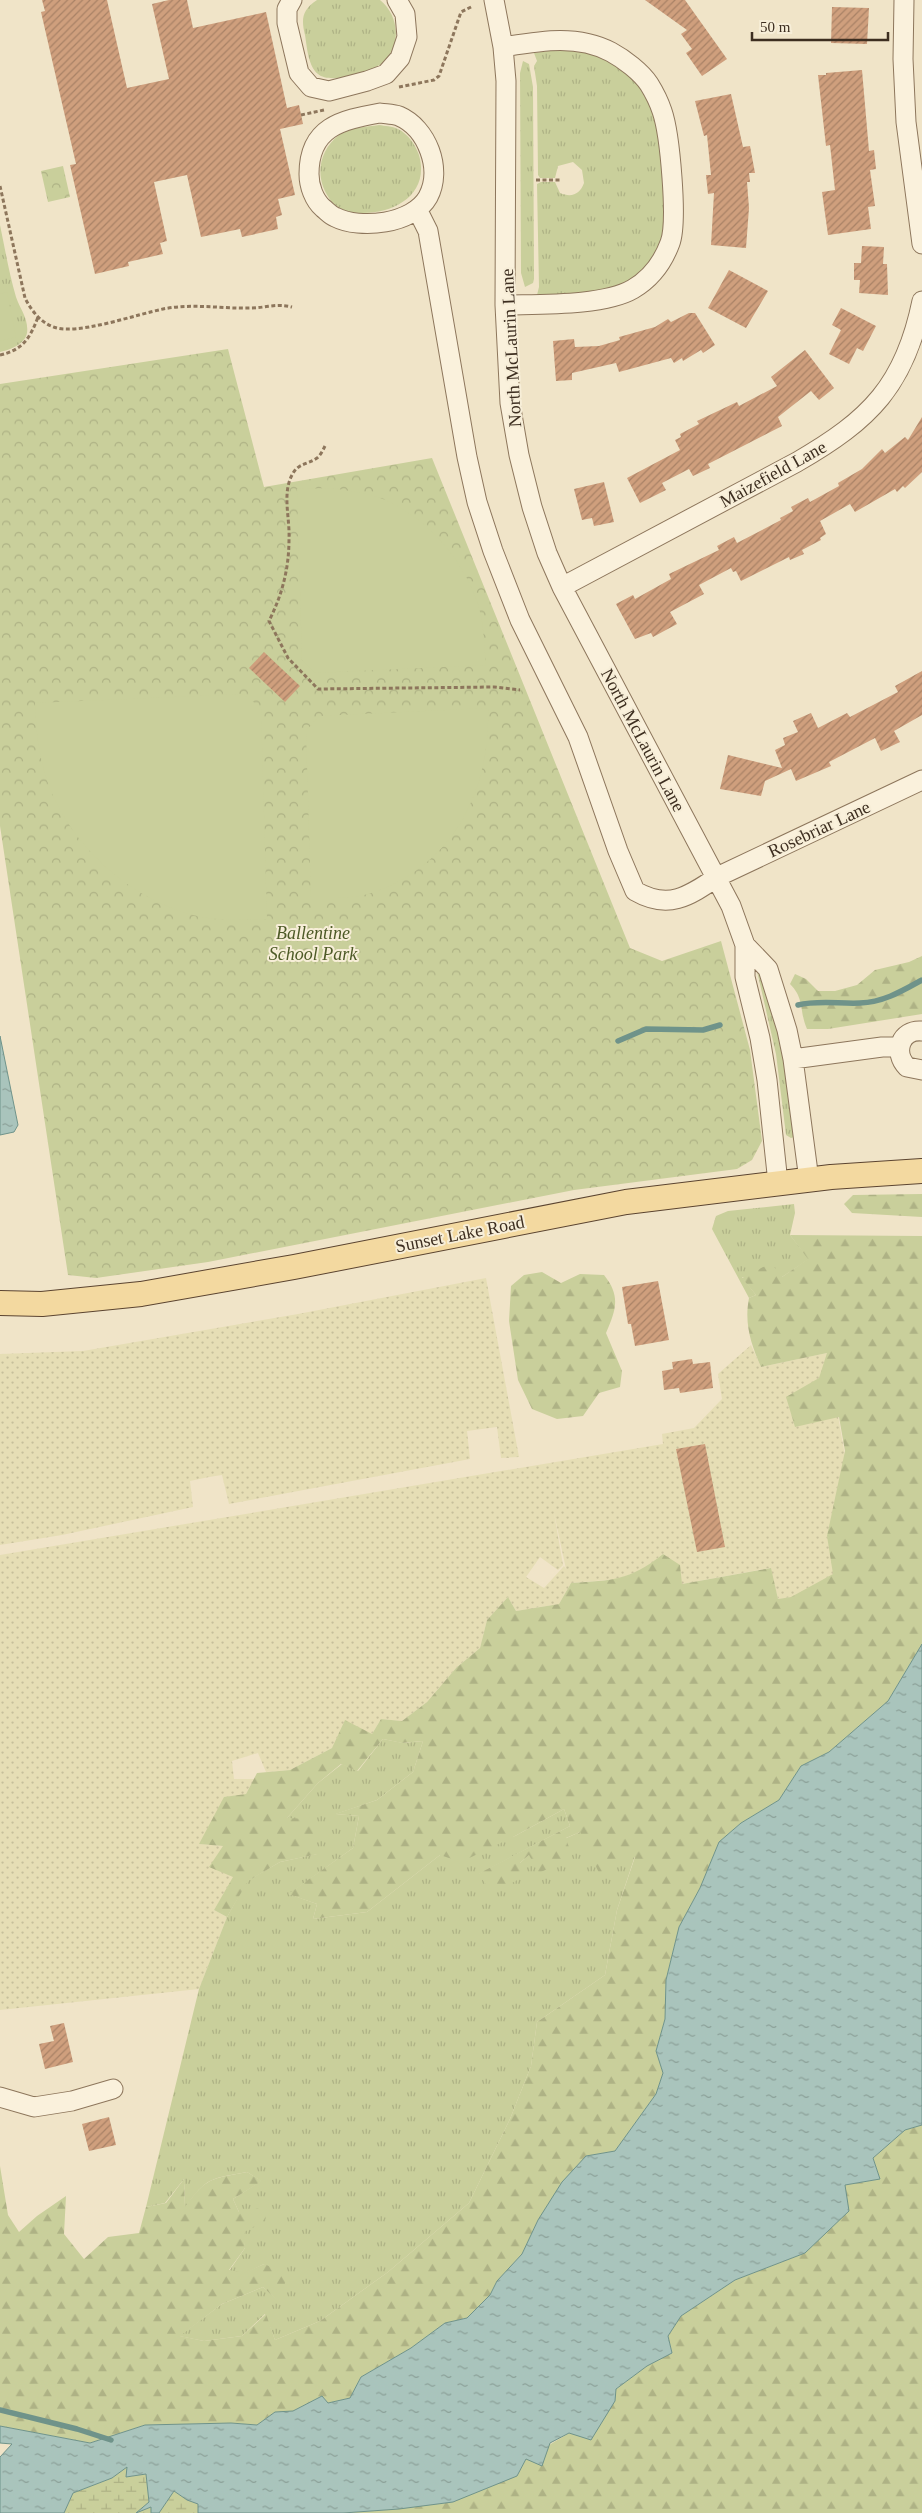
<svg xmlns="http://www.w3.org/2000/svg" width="922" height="2513" font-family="Georgia,serif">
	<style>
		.farmland { fill: url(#farmland-dots); fill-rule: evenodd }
		.grass { fill: url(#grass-tufts) }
		.forest { fill: url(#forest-firs) }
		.wetland { fill: url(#wetland-marsh) }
		.park { fill: url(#park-crowns) }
		.pitch { fill: #c9cf9b }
		.water { fill: url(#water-ripples); stroke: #6f938a }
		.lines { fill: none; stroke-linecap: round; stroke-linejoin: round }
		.stream { stroke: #6f938a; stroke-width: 5.5 }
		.building { fill: url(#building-hatch) }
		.minor-casing { stroke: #8d765c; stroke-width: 21 }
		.major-casing { stroke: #5b4430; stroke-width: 26 }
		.path { stroke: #8d765c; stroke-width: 3; stroke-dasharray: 4 2.5; stroke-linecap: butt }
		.minor { stroke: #faf1dc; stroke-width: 19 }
		.major { stroke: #f3d9a0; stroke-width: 24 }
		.labels { text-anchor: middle; stroke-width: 4; stroke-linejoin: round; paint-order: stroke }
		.street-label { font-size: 18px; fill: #3d2e20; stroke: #f7eed8 }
		.park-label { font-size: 18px; font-style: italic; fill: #4d5a26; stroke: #f7eed8 }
	</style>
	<defs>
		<pattern id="farmland-dots" width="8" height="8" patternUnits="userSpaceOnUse" patternTransform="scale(1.25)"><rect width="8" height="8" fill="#e6deb5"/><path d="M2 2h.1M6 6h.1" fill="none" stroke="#c6bf9b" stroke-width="1.8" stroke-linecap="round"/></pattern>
		<pattern id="grass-tufts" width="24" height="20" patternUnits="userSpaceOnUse" patternTransform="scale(1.25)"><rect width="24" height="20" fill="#c9cf9b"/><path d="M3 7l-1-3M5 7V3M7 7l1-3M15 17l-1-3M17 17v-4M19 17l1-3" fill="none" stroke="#aeb285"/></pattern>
		<pattern id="forest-firs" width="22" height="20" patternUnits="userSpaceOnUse" patternTransform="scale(1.25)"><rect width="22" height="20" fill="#c9cf9b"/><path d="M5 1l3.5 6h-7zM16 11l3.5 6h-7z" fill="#aeb285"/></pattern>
		<pattern id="wetland-marsh" width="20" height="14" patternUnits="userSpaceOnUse" patternTransform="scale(1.25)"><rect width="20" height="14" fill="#c9cf9b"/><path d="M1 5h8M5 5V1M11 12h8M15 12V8" fill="none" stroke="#aeb285"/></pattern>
		<pattern id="park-crowns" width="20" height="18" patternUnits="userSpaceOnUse" patternTransform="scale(1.25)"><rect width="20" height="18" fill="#c9cf9b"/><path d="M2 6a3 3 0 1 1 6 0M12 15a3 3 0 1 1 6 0" fill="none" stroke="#aeb285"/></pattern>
		<pattern id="water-ripples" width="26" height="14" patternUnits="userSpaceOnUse" patternTransform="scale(1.25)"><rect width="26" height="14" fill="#a9c4bc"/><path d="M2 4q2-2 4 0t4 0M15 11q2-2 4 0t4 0" fill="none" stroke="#8ba098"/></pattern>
		<pattern id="building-hatch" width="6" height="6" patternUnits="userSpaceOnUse" patternTransform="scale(1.25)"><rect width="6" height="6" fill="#cf9f7d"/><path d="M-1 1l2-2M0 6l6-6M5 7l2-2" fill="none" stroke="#a98266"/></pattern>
	</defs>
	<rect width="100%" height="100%" fill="#f0e4c8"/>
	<path class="farmland" d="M486,1278L519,1457L501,1458L497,1427L467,1431L470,1459L229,1504L222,1475L209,1477L190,1481L193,1507L62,1535L0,1545V1354L83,1351L298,1314Z
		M751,1345L761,1367L827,1353L868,1587L778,1599L770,1568L682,1584L663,1554L644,1569L618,1579L571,1583L559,1604L516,1611L508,1597L487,1620L480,1648L456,1668L427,1702L402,1721L381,1719L372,1734L332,1748L290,1770L266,1772L258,1753L232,1761L234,1779H254L246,1794L200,1844L224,1846L234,1877L214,1910L227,1917L199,1989L0,2010V1555L663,1444L662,1434L694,1428L722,1399L718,1374ZM554,1513L566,1569L564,1566L544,1588L526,1577L540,1557L558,1570L563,1565Z"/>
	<path class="grass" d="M317,0H380C398,14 402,43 385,61C374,72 330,85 318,74C308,66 307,47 305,35C301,19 302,10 317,0Z
		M562,49C591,51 620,61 639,85C645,93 652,105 654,115C662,142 671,215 662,240C658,254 648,268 636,277C611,297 571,294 540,296L537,295L539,287L537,184L541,182H555L560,193C572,198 580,194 584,183L582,170L573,162L558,166L555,178H540L538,175L537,86L534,66L537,61L534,53Z
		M523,61L529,64L533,87L534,279L533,283L525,287L521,273L520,73Z
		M379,125C385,126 392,126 398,129C408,134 415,144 419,155C430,194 395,214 360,213C351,213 339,210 332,202C315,182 316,153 339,135C349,127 367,127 379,125Z
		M0,225C5,249 9,273 16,297C20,309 29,319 27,333C25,344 10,350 0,352Z
		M757,971H759L775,1017L783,1055L794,1137L791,1138L786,1135L776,1054Z
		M794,1204L795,1213L790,1235L809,1259L782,1277H742L756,1295L749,1298L712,1229L716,1216L728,1211Z
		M383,1739L403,1743L423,1741L413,1772L377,1800L336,1814L359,1816L353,1848L289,1894L317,1904L313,1919L367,1912L440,1855L515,1836L564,1809L570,1826L479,1874L520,1863L530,1854L580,1832L635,1856L617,1910L605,1975L537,2022L531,2066L510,2119L469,2203L388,2272L320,2321L275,2340L265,2314L242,2336L204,2341L179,2336L222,2304L263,2287L279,2301L264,2264L244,2274L229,2271L245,2248L239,2212L233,2199L261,2181L247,2172C211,2179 207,2176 185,2208L184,2179L165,2203L146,2207L199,1989L227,1917L247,1881L280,1862L317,1854L287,1818L318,1783L342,1764L358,1771Z"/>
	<path class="forest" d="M922,956V1014L828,1029H807C799,1011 805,999 790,984L795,974L806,979L818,991H835L857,985L875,970L909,962Z
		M922,1194V1217L852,1213L844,1204L853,1195Z
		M790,1235L922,1236V1644L888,1701L829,1752L801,1766L779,1800L741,1823L719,1842L700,1888L679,1927L666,1980L665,2019L656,2051L663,2073L656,2094L615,2151L586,2156L538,2220L522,2254L497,2281L490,2295L467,2318L445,2323L411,2348L361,2377L350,2398L328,2403L322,2396L293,2411L275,2412L257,2425L231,2423L145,2425L90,2443L0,2426V2166L8,2215L19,2232L37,2216L66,2196L64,2234L84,2259L108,2237L139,2233L146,2207L166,2203L184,2179L185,2207C207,2176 212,2179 247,2172L262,2181L233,2199L239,2212L266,2207L265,2222L244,2232L245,2248L229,2270L244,2273L264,2264L288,2274L279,2302L263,2287L222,2304L180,2336L204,2341L242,2336L266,2314L275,2340L320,2321L388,2272L469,2203L510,2119L531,2066L537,2022L605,1975L617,1910L635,1857L599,1873L580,1832L566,1838L572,1857L539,1873L529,1855L520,1863L523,1877L493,1893L478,1874L570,1826L564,1809L515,1836L461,1862L440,1855L367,1912L313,1919L317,1904L288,1894L353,1848L359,1816L335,1814L377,1800L413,1772L423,1741L402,1743L383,1739L357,1771L341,1764L318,1783L287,1818L310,1819L318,1854L280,1862L248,1881L227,1917L214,1910L233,1877L209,1867L223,1846L199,1844L224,1797L246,1794L257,1773L290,1770L332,1748L345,1720L372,1734L381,1719L402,1721L427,1702L456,1668L480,1648L487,1620L508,1597L516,1611L559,1604L571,1583C613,1580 629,1581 663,1554L680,1565L682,1584L771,1568L778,1599L791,1597L833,1574L827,1536L845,1451L839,1417L795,1427L786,1397L819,1378L827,1353L761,1367C751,1344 744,1324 749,1298L756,1295L742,1278L771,1263L782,1277L808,1259Z
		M542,1272L561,1283L580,1274L604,1275C621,1296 616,1310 606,1333L622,1371L620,1387L599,1393L583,1416L557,1419L532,1409L518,1380L509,1321L511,1286L524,1275Z
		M922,2125V2513H343L399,2509L517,2476L526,2459L569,2433L614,2401L616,2389L647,2366L672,2353L668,2336L681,2316L735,2280L805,2253L845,2185L880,2179L873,2158L905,2130Z"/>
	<path class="wetland" d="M128,2466L127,2477L146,2474L149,2502L138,2512L151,2507V2513H64L73,2493L112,2478Z
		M174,2491L187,2500L198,2504V2513H159Z"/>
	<path class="park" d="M63,166L70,197L48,202L41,171Z
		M228,349L264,487L432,458L630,948L662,961L721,941L750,1050L762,1141L752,1160L737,1169L574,1190L208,1262L96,1278L68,1275L0,826V384Z"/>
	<path class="pitch" d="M7,292L16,337L0,341V294Z
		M331,488C350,491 372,493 390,502C430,522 462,559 477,601C484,621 484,644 486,665L315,673L302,660L297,489Z
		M243,694L261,708L267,919C245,920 224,921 202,917C138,904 80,855 53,796C40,767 36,734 35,703Z
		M488,708C491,792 451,869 368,894C350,899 329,898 311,898L306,731L319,716Z"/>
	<path class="water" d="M0,1036L18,1125L14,1132L0,1135Z
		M922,1644V2125L905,2130L873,2158L880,2179L845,2185L849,2211L805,2253L735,2280L681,2316L668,2336L672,2353L647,2366L616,2389L615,2401L591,2440L569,2433L550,2443L542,2466L526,2459L517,2476L453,2502L399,2509L343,2513H198V2504L187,2500L174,2491L159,2513H151V2507L136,2513L149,2502L146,2474L126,2477L127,2467L112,2478L73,2493L64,2513H0V2457L12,2444L0,2443V2426L90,2443L145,2425L231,2423L257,2425L275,2412L293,2411L322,2396L328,2403L350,2398L361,2377L411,2348L445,2323L467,2318L490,2295L497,2281L522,2254L538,2220L562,2182L586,2156L615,2151L656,2094L663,2073L656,2051L665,2019L666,1980L679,1927L700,1888L719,1842L741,1823L779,1800L801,1766L829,1752L888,1701Z"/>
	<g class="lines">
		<path class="stream" d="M798,1005C818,1000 840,1004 860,1003C884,1002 902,991 922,980
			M618,1041L646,1029L703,1030L720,1025
			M0,2410L77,2429L111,2440"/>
	</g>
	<path class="building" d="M42,0H107L127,88L169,79L152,4L169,0H187L193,28L266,12L287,108L299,105L303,124L280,129L295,195L278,199L282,215L276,217L278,229L242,237L240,229L201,237L187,175L154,182L167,241L160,243L163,254L128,262L129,266L95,274L70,165L76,164L41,12L45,11Z
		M645,0H685L727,59L702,76L686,53L692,49L681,34L687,30Z
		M832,7L869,8L867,44L831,43Z
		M862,70L869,151L874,150L876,169L870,170L875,206L868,207L871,229L828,235L822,192L835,190L830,145L826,146L818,75H826V73Z
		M731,94L743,147L750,146L755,173H749L750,182H747L749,208L746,248L711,245L714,193L708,194L706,175H711L707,135L704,136L695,101Z
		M862,246L884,247L883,264H887L888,295L859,293L860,280H854V263H861Z
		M729,270L768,291L746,328L708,308Z
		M841,308L876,326L863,351L857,348L849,364L829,354L841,330L832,325Z
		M689,313H695L715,345L703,353L701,350L683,361L682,358L674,363L671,358L619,372L616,363L572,373V380L556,381L553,341L574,339L575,347L599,346L620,340L619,337L655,327L668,319L671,322Z
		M805,350L834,388L819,400L811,391L778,417L782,426L708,464L710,468L693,476L689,469L662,483L666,490L640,503L627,478L680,450L675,440L681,437L680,434L699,424L697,421L737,402L739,406L777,386L771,377Z
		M922,417V472L905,488L903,486L897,492L895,489L855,512L850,504L820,521L826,534L820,538L821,540L802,550L804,554L790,560L789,557L741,581L736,571L733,572L731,568L699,585L704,594L670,612L677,624L653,637L651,633L635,639L616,604L633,595L635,599L671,579L669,574L719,550L717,546L734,537L737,543L781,520L780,518L793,511L791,507L808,498L810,502L839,486L838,483L862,469L882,449L885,453L905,437L908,440Z
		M604,482L614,522L594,526L592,518L582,520L574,489Z
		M264,652L300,686L285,702L249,668Z
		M922,671V715L894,731L900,742L881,751L875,738L829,762L831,766L796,781L791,769L765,781L761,796L720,789L728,755L782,768L775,750L785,745L783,738L798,732L793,721L811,713L818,728L847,713L850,717L898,692L895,686Z
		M658,1281L669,1340L635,1346L631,1324H628L622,1287Z
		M692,1359L693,1364L710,1362L713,1388L680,1393L679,1388L664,1390L662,1371L673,1369L672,1362Z
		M705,1444L725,1547L697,1552L676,1449Z
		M64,2023L73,2062L45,2069L39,2044L54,2041L50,2026Z
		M109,2117L116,2145L89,2151L82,2124Z"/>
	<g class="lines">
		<g class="minor-casing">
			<path id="minor" d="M292,0L287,9V23L299,73L311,87L329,91L367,81L386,74L400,58L407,37L405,14L397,0
				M494,0L503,47L506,81L505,305L510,403L519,455L532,507L547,553L562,587L731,906L745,945V977L760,1038L767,1080L778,1183
				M904,0L903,59L906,122L922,244
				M503,47C540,41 577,34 611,52C624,59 641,72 649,84C654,92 659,102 662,111C670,134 678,222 670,243C663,262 650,279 633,289C604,306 540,304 505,305
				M380,113C386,114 393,114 399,116C427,128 443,169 428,197C413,224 360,230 335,217C330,215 327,211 323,208C314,200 309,186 309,174C309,127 341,120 380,113Z
				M417,209L428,231L467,457L477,502L493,551L520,620L578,737L618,851L635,891C668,910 688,897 717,877L922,780
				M562,587L797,462C870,420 905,385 922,301
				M745,945L768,969L787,1030L793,1059L809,1180
				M922,1031C900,1029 893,1053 907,1067L922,1070
				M793,1059L882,1047H900
				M0,2097L34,2107L72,2101L113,2089"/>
		</g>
		<g class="major-casing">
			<path id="major" d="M0,1303L42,1304L141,1294L294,1267L626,1202L831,1177L922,1171"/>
		</g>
		<path class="path" d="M399,87L434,80L439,76L461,12L473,6
			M301,115L324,110
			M536,180H562
			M0,186L25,298C33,314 46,329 65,329C93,330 135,315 163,309C193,303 221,309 251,308C265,308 277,303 292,307
			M0,355C23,350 30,338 38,317
			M325,446C323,450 320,456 317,458C307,465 298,463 292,475C282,494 290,518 289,539C289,569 282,595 269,621L288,658L318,689L494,687L520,690"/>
		<use href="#minor" class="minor"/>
		<use href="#major" class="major"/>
	</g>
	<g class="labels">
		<g class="street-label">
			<text transform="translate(511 348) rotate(-93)" y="6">North McLaurin Lane</text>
			<text transform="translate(773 474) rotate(-29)" y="6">Maizefield Lane</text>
			<text transform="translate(643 740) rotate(62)" y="6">North McLaurin Lane</text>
			<text transform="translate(819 829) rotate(-25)" y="6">Rosebriar Lane</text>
			<text transform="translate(460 1234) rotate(-11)" y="6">Sunset Lake Road</text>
		</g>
		<g class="park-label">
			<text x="313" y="939">Ballentine<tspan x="313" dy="21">School Park</tspan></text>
		</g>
	</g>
	<path d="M752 32v8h136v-8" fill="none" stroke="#3d2e20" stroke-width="2.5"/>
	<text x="760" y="32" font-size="15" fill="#3d2e20" stroke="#f7eed8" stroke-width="4" paint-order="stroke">50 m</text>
</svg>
